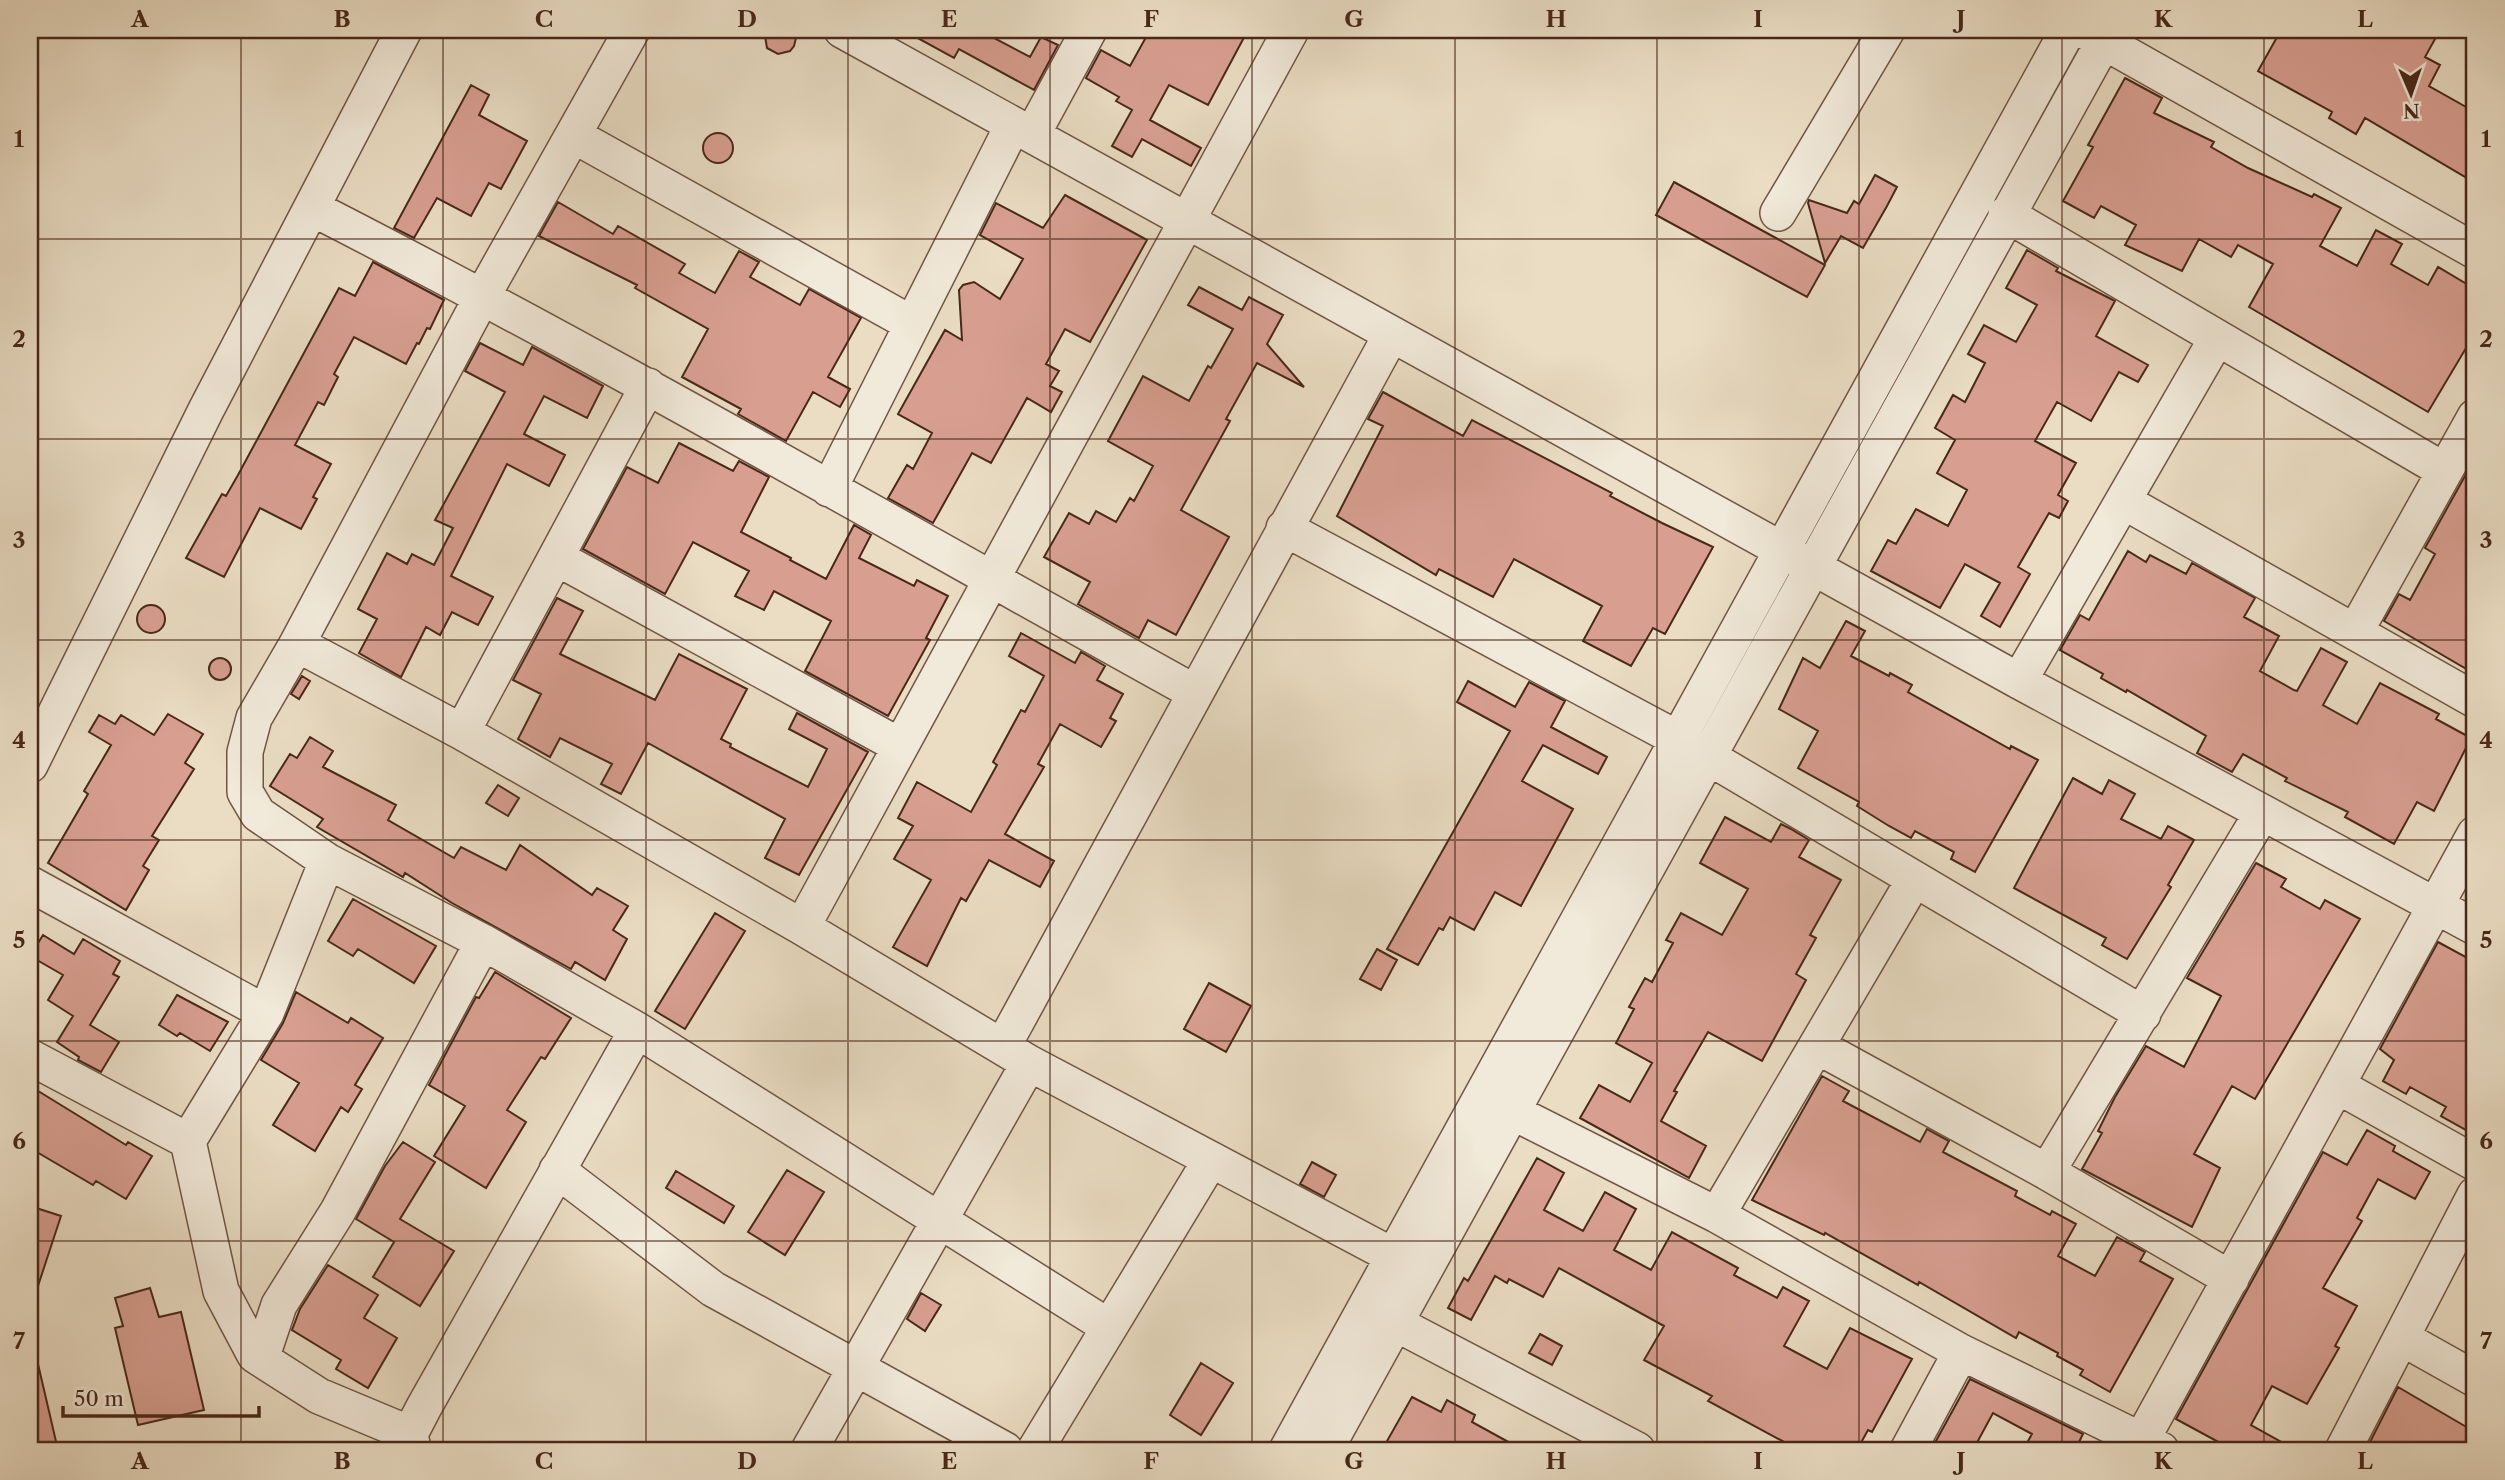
<svg xmlns="http://www.w3.org/2000/svg" width="2505" height="1480" font-family="'Libre Caslon Text',serif">
	<style>
		.building { fill: #d89f91; stroke: #492819; stroke-width: 2 }
		.lines { fill: none; stroke-linecap: round; stroke-linejoin: round }
		.minor-casing { stroke: #715544; stroke-width: 38 }
		.minor { stroke: #f1e9d9; stroke-width: 35 }
		.grid { fill: none; stroke: #492819; stroke-width: 2; stroke-opacity: 0.55 }
		.neatline { fill: none; stroke: #492819; stroke-width: 2.5 }
		.grid-label { font-size: 23px; text-anchor: middle; font-weight: bold; fill: #492819 }
	</style>
	<rect width="100%" height="100%" fill="#eaddc4"/>
	<filter id="stains"><feTurbulence type="fractalNoise" baseFrequency=".00286" numOctaves="4"/><feColorMatrix values="0 0 0 0 .2 0 0 0 0 .09 0 0 0 0 .02 0 0 0 .5 -.17"/></filter>
	<radialGradient id="worn" r=".72"><stop offset=".6" stop-color="#630" stop-opacity="0"/><stop offset="1" stop-color="#630" stop-opacity=".3"/></radialGradient>
	<path class="building" d="M764,30H798L794,46L790,51L778,54L767,48Z
		M903,30H979L1030,57L1041,37L1058,45L1034,90L959,49L954,58Z
		M1150,30H1248L1208,105L1169,85L1150,120L1201,148L1191,166L1142,139L1132,157L1112,146L1132,110L1116,101L1119,97L1086,78L1101,50L1130,66Z
		M2281,30H2440L2425,57L2440,65L2429,86L2475,112V164L2467,178L2365,118L2356,134L2329,118L2332,112L2258,71Z
		M2125,78L2162,98L2154,113L2214,142L2211,147L2248,168L2312,197L2314,194L2341,208L2320,246L2357,266L2376,230L2402,244L2391,264L2428,285L2438,267L2475,289V333L2428,412L2249,307L2273,264L2238,245L2231,257L2199,239L2182,271L2125,245L2136,225L2101,206L2094,218L2063,201L2093,147L2088,145Z
		M471,85L489,95L479,115L527,141L501,189L489,183L471,216L437,198L414,238L394,228Z
		M703 148a15 15 0 1 1 30 0a15 15 0 1 1-30 0Z
		M1875,175L1897,187L1887,206L1863,248L1841,236L1825,263L1808,203L1809,200L1847,213L1854,201L1859,204Z
		M1674,182L1825,265L1807,297L1656,215Z
		M1065,195L1147,240L1090,342L1065,329L1046,364L1059,371L1050,386L1062,392L1051,412L1027,398L991,463L972,453L933,523L888,498L907,465L913,469L932,433L898,414L945,330L962,340L959,290L963,285L974,282L1000,299L1023,259L980,235L996,203L1043,228Z
		M558,202L613,234L618,226L685,264L679,273L715,293L739,251L759,262L750,277L800,305L809,289L861,318L828,377L850,389L840,407L813,392L786,441L738,414L741,409L682,377L708,329L635,288L637,285L539,236Z
		M2027,250L2058,268L2056,271L2115,301L2096,336L2148,365L2138,382L2119,372L2091,421L2057,402L2035,441L2076,463L2058,495L2068,501L2059,518L2049,513L2018,567L2030,574L2000,627L1981,616L2000,583L1965,564L1940,608L1871,571L1888,540L1896,544L1916,509L1948,526L1967,490L1937,473L1955,440L1935,428L1953,395L1965,402L1985,363L1968,354L1984,325L2016,342L2037,305L2006,288Z
		M373,262L444,300L430,329L427,328L419,344L417,343L406,364L354,337L334,374L338,377L324,405L318,402L295,445L331,464L313,497L317,499L301,529L260,508L224,577L186,558L222,494L226,496L238,475L339,288L355,296Z
		M1199,287L1242,310L1249,297L1283,315L1267,344L1304,387L1257,363L1226,419L1230,421L1181,510L1229,537L1176,635L1148,620L1139,638L1078,604L1090,582L1044,557L1069,513L1089,524L1096,511L1116,522L1130,498L1134,501L1153,466L1108,441L1143,376L1189,401L1208,366L1211,368L1233,329L1188,305Z
		M480,343L523,365L532,347L603,386L587,418L544,396L524,434L565,455L549,486L507,464L451,576L493,597L478,625L452,612L440,635L426,627L401,677L359,653L377,619L358,609L387,553L407,564L412,554L434,565L453,528L435,520L505,392L465,371Z
		M1383,392L1463,436L1472,420L1612,493L1610,496L1662,523L1713,547L1665,634L1653,628L1631,666L1583,641L1602,606L1514,559L1493,597L1439,569L1436,575L1337,516L1383,426L1368,419Z
		M679,443L733,471L739,461L769,477L741,532L791,558L790,560L826,579L854,525L871,535L859,558L914,586L917,580L948,596L926,638L930,640L888,716L805,671L831,621L774,591L764,610L735,596L749,571L693,542L665,594L583,549L627,467L658,483Z
		M2475,458V535L2466,553L2475,558V674L2384,621L2399,594L2410,600L2435,554L2425,548Z
		M2128,551L2146,562L2150,555L2186,574L2192,563L2255,598L2244,617L2279,636L2260,671L2294,690L2297,691L2321,648L2347,662L2323,705L2357,724L2380,683L2439,714L2436,719L2471,738L2434,811L2417,802L2394,844L2345,817L2348,812L2285,781L2287,778L2243,754L2232,772L2197,753L2206,736L2127,690L2126,692L2101,678L2103,674L2060,650L2080,615L2089,620Z
		M557,598L583,611L560,654L655,700L679,654L747,689L721,739L731,744L730,747L808,787L827,749L789,729L797,713L868,752L799,875L765,858L785,819L648,743L621,794L601,784L612,764L560,738L550,757L518,739L541,694L513,680Z
		M137 619a14 14 0 1 1 28 0a14 14 0 1 1-28 0Z
		M1846,621L1865,631L1851,656L1889,676L1890,673L1912,685L1908,692L2010,749L2011,746L2038,760L1975,872L1951,859L1954,852L1915,831L1911,838L1889,826L1857,806L1859,802L1798,768L1818,731L1779,709L1803,658L1820,668Z
		M1021,633L1075,663L1081,652L1105,666L1097,680L1123,694L1110,718L1116,721L1101,747L1060,724L1038,764L1044,767L1005,834L1054,861L1040,887L989,860L966,901L961,898L927,966L893,947L931,880L894,859L913,826L898,818L917,782L971,812L997,765L993,762L1021,710L1025,712L1044,676L1009,656Z
		M209 669a11 11 0 1 1 22 0a11 11 0 1 1-22 0Z
		M302,676L310,681L299,699L291,694Z
		M1468,681L1515,707L1529,682L1565,701L1551,727L1607,757L1598,774L1543,745L1522,781L1573,809L1521,906L1495,892L1474,930L1450,917L1443,930L1439,928L1418,965L1387,949L1510,731L1457,702Z
		M168,714L203,734L185,763L194,769L152,836L159,840L143,866L149,870L126,910L48,863L88,794L84,791L111,745L89,732L99,715L115,724L121,715L154,735Z
		M310,737L333,751L323,767L396,805L388,820L454,858L461,847L506,870L520,845L592,895L597,888L628,906L613,930L627,939L605,980L575,962L571,969L452,903L405,873L403,877L317,827L323,819L270,786L290,754L297,758Z
		M2073,778L2102,794L2109,780L2135,794L2121,819L2161,839L2168,826L2194,840L2168,885L2171,887L2127,959L2102,945L2106,938L2014,888Z
		M498,785L519,798L508,816L486,803Z
		M1725,817L1771,842L1781,824L1791,829L1809,840L1799,857L1841,880L1810,935L1816,938L1796,974L1806,980L1762,1061L1708,1032L1674,1091L1677,1092L1661,1121L1706,1146L1689,1178L1580,1118L1599,1085L1630,1102L1652,1063L1616,1043L1634,1009L1629,1007L1645,978L1652,982L1673,943L1666,940L1681,913L1722,935L1748,889L1700,863Z
		M2256,863L2286,879L2281,887L2320,909L2325,900L2360,919L2255,1099L2232,1086L2194,1154L2220,1168L2192,1227L2082,1169L2102,1133L2098,1131L2115,1097L2146,1046L2184,1067L2221,996L2187,978Z
		M353,899L436,946L414,983L358,949L353,956L328,941Z
		M715,913L745,931L685,1029L655,1011Z
		M43,935L74,954L83,939L120,961L113,974L119,977L90,1025L119,1042L101,1072L78,1060L79,1057L57,1042L73,1016L48,1000L63,975L30,956Z
		M2438,942L2475,962V1135L2441,1116L2446,1107L2410,1087L2406,1094L2383,1081L2394,1060L2380,1049Z
		M1377,949L1397,960L1381,990L1360,979Z
		M495,972L571,1018L545,1059L541,1057L507,1110L526,1122L486,1188L434,1156L465,1106L429,1085L476,997L479,998Z
		M1209,983L1251,1006L1226,1052L1184,1029Z
		M296,992L348,1023L351,1018L383,1038L355,1085L362,1089L348,1112L341,1107L315,1151L273,1125L299,1083L261,1060L283,1023Z
		M177,995L228,1022L210,1051L180,1033L177,1036L159,1025Z
		M1822,1076L1849,1091L1843,1101L1920,1142L1927,1129L1949,1141L1943,1152L2017,1191L2015,1196L2050,1215L2052,1211L2076,1224L2058,1256L2095,1276L2117,1237L2145,1252L2140,1261L2173,1279L2110,1392L2080,1375L2083,1370L2057,1356L2058,1353L2019,1332L2016,1338L1919,1282L1918,1285L1825,1233L1824,1235L1752,1200Z
		M30,1086L126,1145L128,1142L152,1156L126,1199L96,1181L93,1185L30,1148Z
		M2367,1130L2395,1146L2393,1151L2430,1172L2415,1199L2378,1179L2357,1218L2362,1221L2323,1288L2357,1306L2335,1346L2339,1348L2307,1404L2272,1386L2251,1425L2296,1450H2233L2176,1419L2323,1152L2347,1165Z
		M403,1142L435,1162L400,1219L454,1251L420,1306L373,1277L394,1242L356,1219L385,1166Z
		M1537,1158L1564,1173L1544,1210L1583,1231L1605,1192L1636,1209L1614,1250L1651,1270L1672,1232L1738,1268L1734,1275L1777,1298L1783,1287L1809,1301L1784,1346L1827,1369L1850,1328L1912,1359L1872,1432L1868,1430L1857,1450H1799L1708,1401L1712,1396L1644,1360L1664,1326L1559,1268L1543,1297L1509,1279L1507,1283L1495,1276L1471,1320L1448,1308L1464,1278L1468,1281Z
		M1312,1162L1336,1175L1324,1197L1300,1184Z
		M787,1170L824,1192L785,1255L748,1232Z
		M676,1171L734,1206L724,1223L666,1188Z
		M30,1206L61,1216L34,1298L30,1297Z
		M328,1265L378,1295L364,1318L397,1338L368,1388L336,1369L341,1360L292,1330L300,1309Z
		M150,1288L159,1317L181,1312L204,1410L138,1425L115,1328L123,1326L115,1298Z
		M921,1293L941,1305L925,1331L907,1319Z
		M1540,1334L1562,1346L1552,1365L1529,1353Z
		M1201,1363L1233,1383L1201,1435L1170,1415Z
		M38,1364L58,1450H30V1365Z
		M1970,1379L2083,1434L2075,1450H2023L2032,1434L1993,1413L1973,1450H1931Z
		M2398,1387L2475,1432V1450H2386L2370,1442Z
		M1412,1397L1441,1412L1447,1400L1475,1415L1472,1422L1523,1450H1403L1387,1441Z"/>
	<g class="lines">
		<g class="minor-casing">
			<path id="minor" d="M632,30L483,295L297,644L462,732L802,927L1029,1063L1393,1256
				M842,30L2019,681L2475,927
				M2085,31L2475,251
				M573,135L912,324
				M1032,135L1089,30
				M312,208C611,361 901,530 1194,692
				M1778,213L1887,30
				M2006,214L2445,471
				M829,489L1013,125
				M2123,501L2475,700
				M1284,528L1678,739L2143,1014
				M557,558L900,746
				M2355,632L2475,417
				M297,644L254,718L245,752V792L258,814L327,861L483,942L637,1030L424,1407L410,1434L412,1444
				M2019,681L2217,338
				M462,732L648,386
				M30,765L206,410L404,30
				M30,884L266,1013L327,861
				M802,927L1291,30
				M266,1013L188,1141L221,1291L255,1355L319,1396L410,1434
				M637,1030L1109,1327
				M1003,1046L1391,335
				M1817,1046L2047,1172L2231,1279
				M30,1057L188,1141
				M2338,1086L2475,1163
				M1491,1101L1717,1215L1961,1352L2161,1450
				M557,1170L713,1289L1005,1450
				M2047,1172L2262,813
				M1717,1215L1914,880
				M1395,1323L1637,1450
				M2402,1338L2475,1379
				M261,1359L279,1305L338,1211L483,942
				M809,1450L1029,1063
				M1035,1450L1210,1161
				M1287,1450L2068,30
				M1325,1450L2110,30
				M1908,1450L1961,1352
				M2136,1450L2475,834
				M2343,1450L2475,1195"/>
		</g>
		<use href="#minor" class="minor"/>
	</g>
	<path class="grid" d="M241,30V1450M443,30V1450M646,30V1450M848,30V1450M1050,30V1450M1252,30V1450M1455,30V1450M1657,30V1450M1859,30V1450M2062,30V1450M2264,30V1450M30,239H2475M30,439H2475M30,640H2475M30,840H2475M30,1041H2475M30,1241H2475"/>
	<rect width="2505" height="1480" fill="none" stroke="#eaddc4" stroke-width="77"/>
	<g transform="translate(2411 94) rotate(178)" stroke="#f1e9d9" stroke-width="5" paint-order="stroke">
	<path d="M0-5L12 26L0 18L-12 26Z" fill="#492819"/>
	<text y="-10" font-size="19" font-weight="bold" text-anchor="middle" fill="#492819">N</text>
	</g>
	<path d="M63 1406v10h196v-10" fill="none" stroke="#492819" stroke-width="3.5"/>
	<text x="74" y="1406" font-size="21" fill="#492819" stroke="#f1e9d9" stroke-width="5" paint-order="stroke">50 m</text>
	<rect x="38" y="38" width="2428" height="1404" class="neatline"/>
	<g class="grid-label">
		<text x="140" y="27">A</text>
		<text x="342" y="27">B</text>
		<text x="544" y="27">C</text>
		<text x="747" y="27">D</text>
		<text x="949" y="27">E</text>
		<text x="1151" y="27">F</text>
		<text x="1354" y="27">G</text>
		<text x="1556" y="27">H</text>
		<text x="1758" y="27">I</text>
		<text x="1961" y="27">J</text>
		<text x="2163" y="27">K</text>
		<text x="2365" y="27">L</text>
		<text x="19" y="147">1</text>
		<text x="2486" y="147">1</text>
		<text x="19" y="347">2</text>
		<text x="2486" y="347">2</text>
		<text x="19" y="548">3</text>
		<text x="2486" y="548">3</text>
		<text x="19" y="748">4</text>
		<text x="2486" y="748">4</text>
		<text x="19" y="948">5</text>
		<text x="2486" y="948">5</text>
		<text x="19" y="1149">6</text>
		<text x="2486" y="1149">6</text>
		<text x="19" y="1349">7</text>
		<text x="2486" y="1349">7</text>
		<text x="140" y="1469">A</text>
		<text x="342" y="1469">B</text>
		<text x="544" y="1469">C</text>
		<text x="747" y="1469">D</text>
		<text x="949" y="1469">E</text>
		<text x="1151" y="1469">F</text>
		<text x="1354" y="1469">G</text>
		<text x="1556" y="1469">H</text>
		<text x="1758" y="1469">I</text>
		<text x="1961" y="1469">J</text>
		<text x="2163" y="1469">K</text>
		<text x="2365" y="1469">L</text>
	</g>
	<rect width="100%" height="100%" filter="url(#stains)"/>
	<rect width="100%" height="100%" fill="url(#worn)"/>
</svg>
